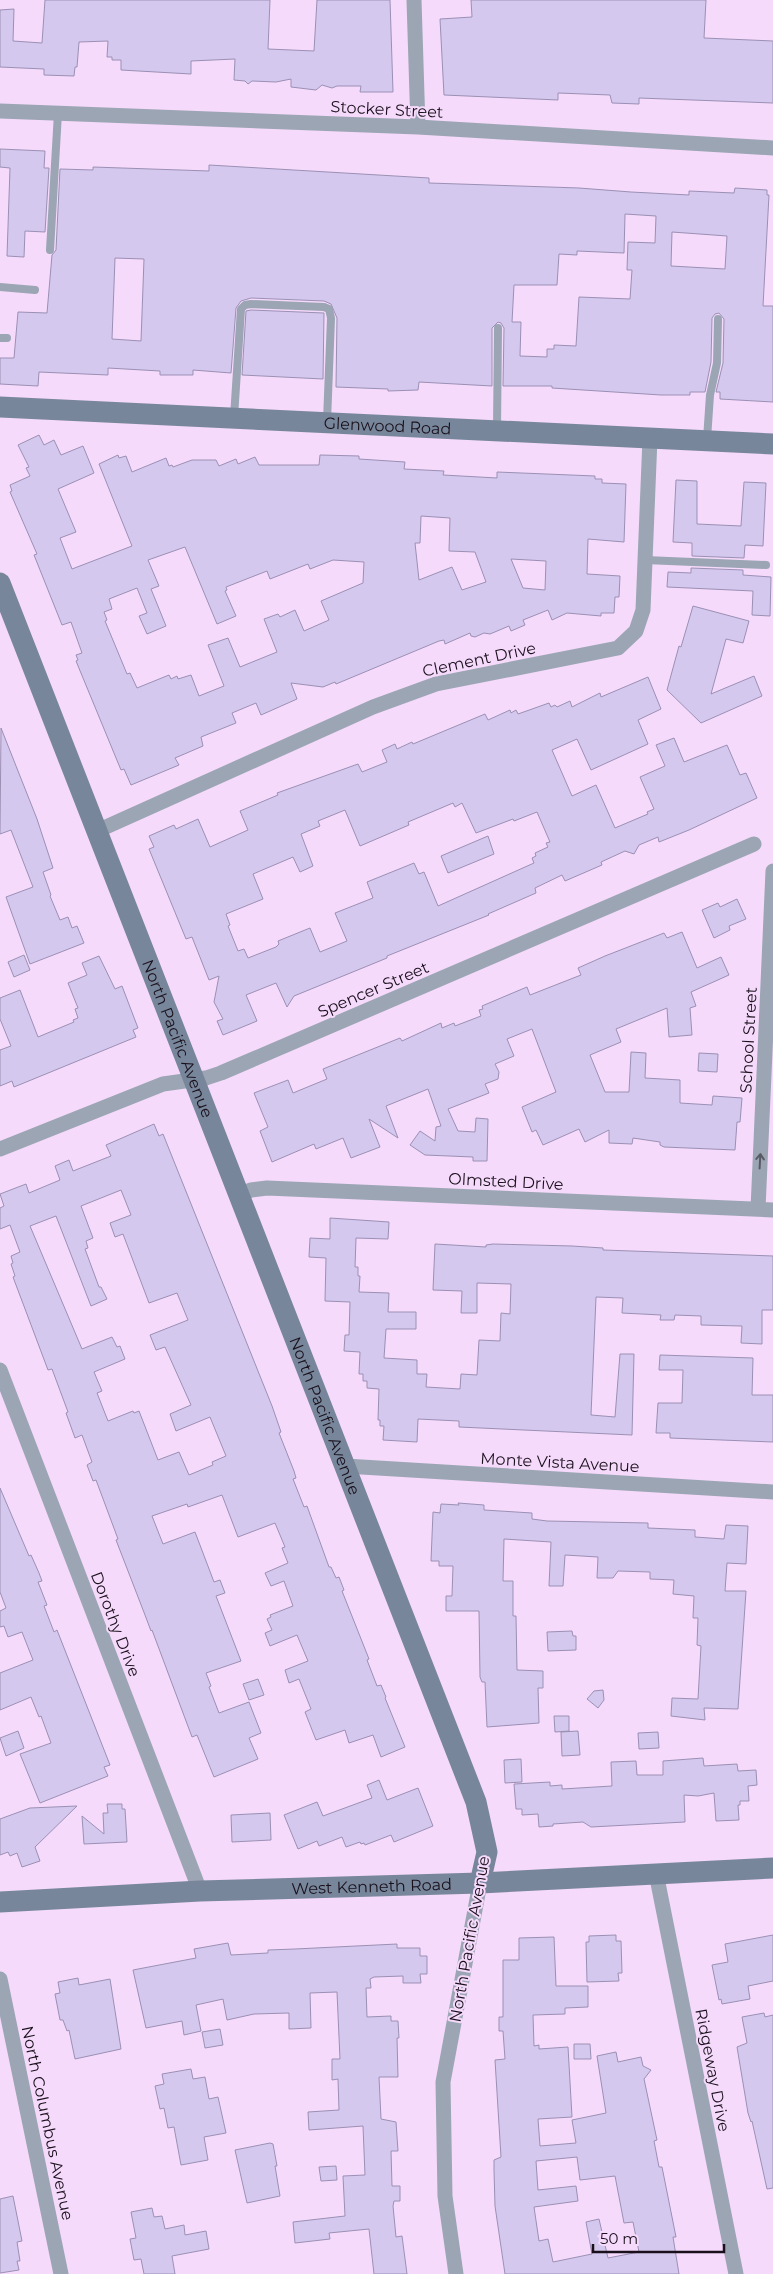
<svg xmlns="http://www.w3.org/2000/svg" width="773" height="2274" font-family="Montserrat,sans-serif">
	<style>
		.building { fill: #d4c8ee; stroke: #9b90b4; fill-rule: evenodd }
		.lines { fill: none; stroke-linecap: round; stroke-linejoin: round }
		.lane { stroke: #9ba5b3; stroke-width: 8 }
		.street { stroke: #9ba5b3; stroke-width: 15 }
		.secondary { stroke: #78869b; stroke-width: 21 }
		.oneway { stroke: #5a5a67 }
		.labels { text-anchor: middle; stroke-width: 4; stroke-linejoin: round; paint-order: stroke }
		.street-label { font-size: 16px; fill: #19101b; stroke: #f5dafb }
	</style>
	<rect width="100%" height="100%" fill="#f5dafb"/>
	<path class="building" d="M45,0H270L268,49L314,51L317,0H390L393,92H360L361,86H337L332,88L322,85L316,90L291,87V79L276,82L252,81L248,84L245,81L234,80L235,59L191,61V74L121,70V60H112V57H107L108,41L79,42L77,67H75L74,76L44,75V69L0,67V10L14,9L13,41L42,43Z
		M471,0H706L704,38L773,41V103L639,98V104L612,103L610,95L558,93V100L444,95L440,19L472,17Z
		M0,149L45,151L44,168H49L45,232L25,231L24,257L7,256L10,168L0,167Z
		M209,165L429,178V183L579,188L631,192L689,195V191L734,193L735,188L767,190V195H769L763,306H773V402L720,399V392H716L723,363L724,319L719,313L715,314L712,318L711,362L705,392H690V395H661L552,388V386H503L504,328L501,323L498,322L492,328V386L419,382L418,390L388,391V389L336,387L337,318L331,304L324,301L251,298L241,301L236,308L231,373L193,370V375H160V371L108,368V375L39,372L38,386L0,384V358H14L18,312L47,313L52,255L56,250L60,169L93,170V167L209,171ZM625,214L656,216L655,243L628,242L627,270H632L630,299L579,297L576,346L554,345V349H547V357L520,356L521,322H512L514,285H557L559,254L577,255V251L624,253ZM672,232L727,236L725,269L671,266ZM115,258L144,259L141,341L112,339Z
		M251,310L324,313L323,379L242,375L246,311Z
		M39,435L44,445L54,440L61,455L83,446L94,473L58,489L76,532L60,538L72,569L132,546L99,464L118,455L119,458L126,456L132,472L166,458L169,466L172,465L173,467L192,460H216L219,466L236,459L238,464L255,457L259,465H319L320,455L359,456V459L405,462L404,469L444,471L443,475L497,478V472L595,476V479H602V483L626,484L624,542L588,539L587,574L620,576L619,597H615L614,613H601V616L567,613L552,620L548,610L523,620L525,625L511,631L509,626L490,634L484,633L475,637L471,636L470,633L445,644L444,640L439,641L336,684L335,682L323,687L291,683L297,699L261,715L256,703L232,713L236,723L201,737L203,746L175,758L179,765L131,785L124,769L121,770L76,661L78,660L76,655L82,653L71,622L62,625L34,555L37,554L10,492L12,491L10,485L30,476L26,468L29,467L18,445ZM421,516L450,518L449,551L475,552L486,582L462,590L452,567L419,580L415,543H420ZM185,547L217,624L236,616L225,591L227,590L226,587L267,571L270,579L308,564L310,569L333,560L364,562L363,583L321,601L329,620L304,631L295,610L280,617L278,614L264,619L277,652L240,667L228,638L208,645L224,686L199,696L191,675L178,679L177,676L171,679L169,675L137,688L130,673L127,674L105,621L107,620L104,612L112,609L109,599L137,588L147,613L139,616L147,634L166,626L151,589L159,586L148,560ZM511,559L546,561L545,590L523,588Z
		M676,480L697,481V524L741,526L744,482L766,483L763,546L745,545L744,558L692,556V543L673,542Z
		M691,568L743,570V575L771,577L770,616L752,615L753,591L667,587L668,572L691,573Z
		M693,606L749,621L743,643L726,639L711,694L754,676L762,696L701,723L667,690L679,646L681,647Z
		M648,677L661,709L638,720L648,744L591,770L577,739L552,750L572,796L596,785L615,828L648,814L647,812L654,809L640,777L665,766L656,745L674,738L684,762L727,745L740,775L746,773L757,798L689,830L659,842L658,837L639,845L634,854L625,851L601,862L602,865L565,881L562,875L535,888L536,893L488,914L489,915L387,956V958L294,996L287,1007L276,983L246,995L257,1021L223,1035L217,1021L223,1019L214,1002L219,976L209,980L192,937L186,939L149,849L154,847L149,836L174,825L176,829L198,819L210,847L248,830L240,811L278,795L277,793L358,764L362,772L387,762L382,750L395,744L397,749L412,742L413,744L485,714L488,720L510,710L511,713L516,710L518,714L549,703L551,707L555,705L557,707L570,701L572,707L600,693L601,697ZM453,803L455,807L462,803L476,833L513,819L514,821L537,812L550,842L546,843L548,847L535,853L536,856L532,858L534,863L438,906L424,872L419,874L414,863L367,882L373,898L335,913L347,941L320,952L310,928L278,941L279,944L276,947L248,958L244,949L238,951L228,926L230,925L226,914L263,899L253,874L293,857L300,872L313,866L301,834L320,826L318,821L345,810L360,846L409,825L408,822Z
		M1,728L37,819L53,868L43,872L51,895L50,896L60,920L68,917L72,928L77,926L84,943L30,964L6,897L33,887L11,830L0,834Z
		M488,836L494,854L448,873L441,856Z
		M737,899L746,919L729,926L730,930L714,938L702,910L718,903L720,907Z
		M682,932L697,968L721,957L729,975L691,992L696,1006L690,1008L692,1035L669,1037L667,1008L616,1029L621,1042L590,1055L605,1092H629L631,1052L646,1053L645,1078L680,1080V1103L712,1105L713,1096L742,1098L740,1122H737L735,1150L664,1147L660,1145V1142L633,1138L632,1144L609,1143V1130L585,1142L579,1129L543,1145L536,1130L532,1132L522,1107L556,1092L532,1029L507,1039L514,1056L495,1064L499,1072L498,1079L485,1084L489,1093L448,1109L458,1131L475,1132L476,1118L488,1119L487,1161H473V1157L425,1155L410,1145L420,1131L435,1141L436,1127L441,1126L428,1089L386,1106L398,1138L369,1119L380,1147L351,1158L343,1138L316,1149L314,1144L272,1162L260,1131L268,1127L254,1093L288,1080L293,1093L327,1079L323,1069L400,1038L402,1041L441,1023L442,1028L454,1023L455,1026L481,1016L479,1010L483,1009L482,1006L515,992L527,987L530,995L581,975L578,968L605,956L664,933L667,938Z
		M24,955L30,970L14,977L8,962Z
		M99,956L115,989L122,986L138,1028L133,1030L136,1037L14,1087L12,1081L0,1086V1050L11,1046L0,1019V998L20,990L38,1037L74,1022L73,1020L78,1018L75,1009L78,1008L68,983L87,975L82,963Z
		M699,1053L718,1054L717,1072L698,1071Z
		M154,1124L159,1136L163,1134L272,1406L281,1432L279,1433L294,1471L296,1478L293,1479L304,1507L307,1506L329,1567H331L336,1578L339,1577L344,1590L342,1591L369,1659L367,1660L377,1686L381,1685L386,1697L385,1698L405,1747L381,1757L373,1735L349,1743L345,1730L316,1740L305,1712L311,1709L299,1679L289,1683L285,1670L308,1661L297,1635L270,1646L265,1633L272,1630L267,1619L271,1617L270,1615L293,1606L284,1581L271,1586L265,1573L288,1563L282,1548L285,1547L275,1523L238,1537L222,1495L188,1507L187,1504L152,1516L163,1544L195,1532L214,1582L220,1580L225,1593L216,1596L241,1661L206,1673L211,1686L209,1687L219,1713L249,1702L261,1733L249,1738L258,1759L214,1777L197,1735L192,1737L152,1630L151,1631L145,1615L116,1540L118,1539L96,1480L93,1481L87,1465L92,1462L82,1435L75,1438L66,1413L68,1412L52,1369L48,1370L13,1277L15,1276L11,1264L13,1263L11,1256L20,1252L10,1225L0,1229V1208L4,1206L0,1194L26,1184L29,1193L60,1180L55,1166L69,1160L73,1171L111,1156L106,1145ZM121,1190L131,1215L110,1223L115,1237L123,1234L149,1303L177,1293L188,1320L150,1335L156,1350L165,1347L191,1405L170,1414L176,1431L210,1417L226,1456L212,1462L213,1465L189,1475L179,1452L158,1460L139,1411L134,1413L133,1411L108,1421L97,1393L102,1391L94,1372L125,1359L120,1346L117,1347L112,1337L82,1349L30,1226L56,1216L91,1306L107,1299L101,1287H99L85,1249L88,1248L86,1241L93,1238L81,1206Z
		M330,1218L389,1222L388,1239L356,1238L355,1267H358V1276H360L359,1292L389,1293L388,1312H416V1329H386L384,1358L417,1360V1374H427L426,1387L460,1389L461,1374L477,1375L479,1340L500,1341L501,1313L510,1314L511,1284L477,1283V1313H461L462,1291L433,1290L435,1244L486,1247V1245L493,1244L572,1246L603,1248V1250L773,1256V1310H762V1344L741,1343L742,1326L701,1325V1316L675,1315L674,1320H660L661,1315L622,1313L623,1298L596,1297L591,1415L615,1417L620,1354H634L632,1435L459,1427V1421L418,1419L417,1442L383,1440L384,1426H380V1420H378L379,1389L367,1388V1381H363V1374H359L360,1352L344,1351L345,1335H349L350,1302L325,1301L326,1258L309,1257L310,1238L330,1239Z
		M660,1355L753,1358L752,1395H773V1442L670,1438V1433H656L658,1403H682L683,1370H659Z
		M0,1488L29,1556L31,1555L39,1573L42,1581L38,1582L47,1605L44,1606L54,1632L57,1630L110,1765L104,1767L108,1776L40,1803L20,1754L51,1743L41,1716L39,1717L31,1697L0,1710V1673L33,1660L22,1632L8,1637L4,1626L0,1627V1611L6,1608L0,1592Z
		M458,1503L484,1505V1510L532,1513V1519L547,1521L648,1523V1528L695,1530V1537L724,1539L726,1525L748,1526L746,1564L727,1563L725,1591H746L738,1709L704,1708L705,1720L671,1716L672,1698L698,1699L701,1646L697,1645L698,1618H693L694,1596L673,1594L674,1580L650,1579V1572L618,1571L613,1578H597L598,1557L565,1555L563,1586H549L551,1542L504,1539L503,1581H513V1616H516L517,1670L543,1671V1688H538L539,1723L487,1727L485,1682H482L480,1677L479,1611H446V1596H452L453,1566H439V1561H431L433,1512L440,1513L441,1504L459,1505Z
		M572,1631L573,1636H576V1650L548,1651L547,1632Z
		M258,1679L264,1695L249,1700L243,1684Z
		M603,1690L604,1700L598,1708L587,1699L594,1691Z
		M554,1716H569V1731L555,1732Z
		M18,1731L24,1748L6,1756L0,1738Z
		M578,1731L580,1755L562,1756L561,1732Z
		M658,1732L659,1748L639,1749L638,1733Z
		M703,1758L704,1766L737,1764L738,1771L756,1770L757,1785L748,1786L749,1801H740V1805H738L739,1820L716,1821L714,1793L698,1796L684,1795L685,1822L591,1827L583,1822L553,1824V1826L539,1827L538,1814L522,1815V1809H516L514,1784L550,1782V1786L562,1785V1789L612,1786L611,1762L636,1761L637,1775H663V1761Z
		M521,1759L522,1782L505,1783L504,1760Z
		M379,1780L387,1800L418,1788L433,1826L394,1842L391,1835L365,1845L364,1843L361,1844L360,1842L346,1847L342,1837L319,1846L317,1841L298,1849L284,1815L317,1802L323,1816L372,1798L367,1785Z
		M107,1804H122V1809H125L127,1842L84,1844L82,1816L104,1834L103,1813H108Z
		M77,1806L35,1847L40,1861L22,1867L17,1853L10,1856L8,1852L0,1855V1819L30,1808Z
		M270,1813L271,1840L232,1842L231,1815Z
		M616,1935V1941H621L622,1973H618L619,1981L587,1982L586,1942H589V1936Z
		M773,1935V1981L748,1986L750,1999L722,2004L721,1999L719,2000L712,1965L728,1962L725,1944Z
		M554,1937L556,1986H588V2007L565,2008V2014L533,2015L534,2046L539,2045V2049L568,2047L572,2117L538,2119L540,2146L576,2143L572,2120L606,2113L597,2056L616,2052L618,2062L641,2057L643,2066L651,2070L644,2079L657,2140L654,2141L659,2167H662L676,2237H673L679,2274H505L495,2206L494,2170V2160L501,2157L495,2060L505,2059L503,2031H499V2017H503V1960H519V1938ZM577,2157L580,2180L615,2176L624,2223L633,2222L639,2252L608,2258L599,2219L586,2222L592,2254L553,2262L548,2239L539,2241L534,2207L578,2201L576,2186L538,2190L536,2161Z
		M228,1943L231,1955L268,1953V1950L295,1949L397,1944V1948H420V1956H427V1974H420L421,1983H403V1976L374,1977L370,1979L371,1988H366L367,2017L391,2016V2021H398L399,2038H397L398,2077H379L381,2119L396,2122L398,2151H391L392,2186H400V2201H394L393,2206L396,2237L402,2236L407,2274H374L369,2229L329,2233L330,2239L295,2243L293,2222L345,2216L343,2176L365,2175L363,2126L309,2130L308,2112L339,2110L338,2079L332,2080V2059H340L337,1992L310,1993L311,2028L289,2029V2013L254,2014L227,2020L223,1999L196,2005L201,2031L184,2035L182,2021L146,2028L133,1970L196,1958L194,1949Z
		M78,1978L79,1985L110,1979L121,2049L75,2059L69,2030L67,2031L63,2020H60L55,1994L60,1993L58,1982Z
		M764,2013L765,2017L773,2015V2188L767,2189L752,2121L751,2122L748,2113L737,2047L747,2043L742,2017Z
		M220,2029L223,2045L205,2048L202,2032Z
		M574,2044H590L591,2059H574Z
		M191,2069L193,2079L205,2077L209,2099L218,2097L226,2133L204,2137L208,2160L181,2165L174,2127L168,2128L164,2108L160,2109L155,2086L164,2084L162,2074Z
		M270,2143L273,2144L277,2166H275L280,2196L247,2203L235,2150Z
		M336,2166L337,2180L321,2181L319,2167Z
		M13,2196L22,2241L17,2242L20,2261H17L19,2270L0,2273V2199Z
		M152,2208L154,2217L162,2216L165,2229L184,2225L185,2235L206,2231L209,2249L172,2256L175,2274H144L141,2259L134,2260L130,2239L136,2238L131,2212Z"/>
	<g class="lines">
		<path class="lane" d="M50,250L58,113
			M0,287L35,290
			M0,338H7
			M234,417L241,309L245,305L251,304L324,307L329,309L331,318L327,421
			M497,429L498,328
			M707,439L710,395L717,363L718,319
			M645,560L766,565"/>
		<path class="street" d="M414,0L418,127
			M0,111L418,127L773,148
			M97,831L373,707L436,684L618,648L636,631L643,610L650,438
			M0,1149L163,1084L206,1078L221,1073L754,844
			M239,1195L251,1190L267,1188L773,1210
			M758,1209L773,871
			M0,1370L200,1891
			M345,1466L773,1492
			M656,1873L736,2274
			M0,1979L61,2274
			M456,2274L445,2196L443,2082L480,1883"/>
		<g class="secondary">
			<path id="s1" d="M0,407L773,444"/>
			<path id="s2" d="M0,583L476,1802L487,1852L480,1883"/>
			<path id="s3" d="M0,1902L200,1891L480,1883L773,1868"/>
		</g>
	</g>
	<defs><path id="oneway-shaft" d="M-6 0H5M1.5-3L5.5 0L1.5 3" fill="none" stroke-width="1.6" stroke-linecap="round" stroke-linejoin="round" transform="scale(1.25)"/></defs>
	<use class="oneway" href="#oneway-shaft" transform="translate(760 1161) rotate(-87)"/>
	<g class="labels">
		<g class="street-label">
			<text transform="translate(387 109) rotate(3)" y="6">Stocker Street</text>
			<text dy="6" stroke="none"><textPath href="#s1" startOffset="388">Glenwood Road</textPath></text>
			<text transform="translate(479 659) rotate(-12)" y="6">Clement Drive</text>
			<text transform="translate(373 989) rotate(-23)" y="6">Spencer Street</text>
			<text dy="6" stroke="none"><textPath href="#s2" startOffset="489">North Pacific Avenue</textPath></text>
			<text transform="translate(748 1040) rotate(-87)" y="6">School Street</text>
			<text transform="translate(506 1181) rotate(3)" y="6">Olmsted Drive</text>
			<text dy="6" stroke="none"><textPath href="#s2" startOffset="894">North Pacific Avenue</textPath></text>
			<text transform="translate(560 1462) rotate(3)" y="6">Monte Vista Avenue</text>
			<text transform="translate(116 1624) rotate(69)" y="6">Dorothy Drive</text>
			<text dy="6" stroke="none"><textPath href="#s3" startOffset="372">West Kenneth Road</textPath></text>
			<text transform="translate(469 1939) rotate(-80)" y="6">North Pacific Avenue</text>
			<text transform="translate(713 2070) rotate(79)" y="6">Ridgeway Drive</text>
			<text transform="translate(48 2123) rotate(78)" y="6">North Columbus Avenue</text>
		</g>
	</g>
	<path d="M593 2244v8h131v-8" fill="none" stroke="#19101b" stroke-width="2.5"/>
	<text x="600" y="2244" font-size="15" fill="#19101b" stroke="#f5dafb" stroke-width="4" paint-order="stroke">50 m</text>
</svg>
